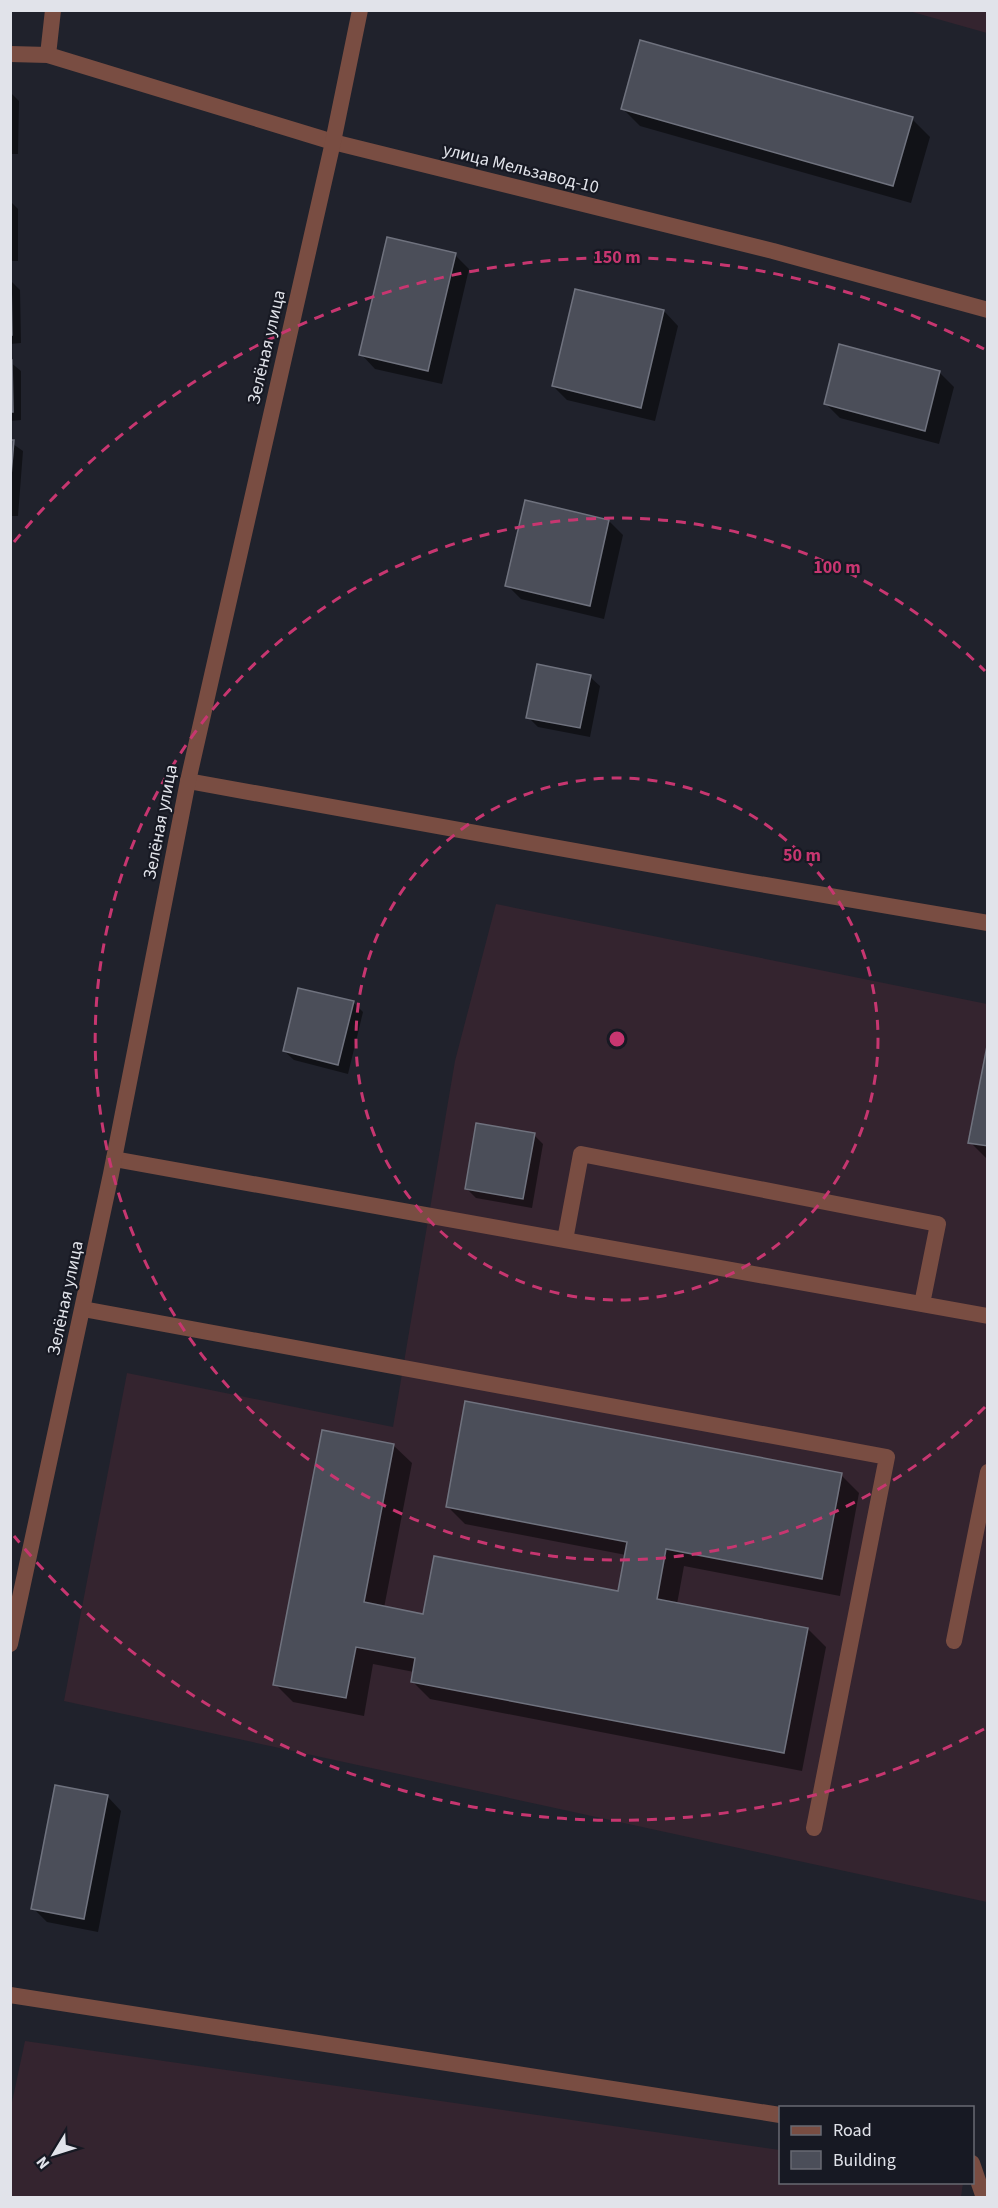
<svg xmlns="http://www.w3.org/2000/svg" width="998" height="2208" font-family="'Source Sans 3',sans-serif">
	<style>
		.industrial { fill: #34242f }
		.shadow { fill: #0007 }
		.building { fill: #4b4e59; stroke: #6f727e; stroke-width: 1.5 }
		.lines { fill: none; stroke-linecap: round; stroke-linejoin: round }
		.service { stroke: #794d42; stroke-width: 16 }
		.minor { stroke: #794d42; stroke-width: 16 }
		.tertiary { stroke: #794d42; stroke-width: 16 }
		.ring { fill: none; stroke: #c73670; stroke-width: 3; stroke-dasharray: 10 8 }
		.labels { text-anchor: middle; stroke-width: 4.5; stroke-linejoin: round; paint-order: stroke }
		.street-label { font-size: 18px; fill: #e1e3ea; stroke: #171923 }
		.centre { fill: #c73670; stroke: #171923; stroke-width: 3 }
		.ring-label { font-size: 18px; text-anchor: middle; font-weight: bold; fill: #c73670; stroke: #171923; stroke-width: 4.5; stroke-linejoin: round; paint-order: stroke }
	</style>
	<rect width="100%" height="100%" fill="#20222c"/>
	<path class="industrial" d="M909,11H987V33Z
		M496,904L987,1004V1902L64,1701L127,1373L393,1427L455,1061Z
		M25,2041L780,2150V2182L963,2183L961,2197H11V2107Z"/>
	<path class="shadow" d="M10,92L19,101L18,154H10Z
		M622,108L912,119L930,137L911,203L640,126Z
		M10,201L18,209V261H10Z
		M455,255L469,269L442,384L375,369L361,354Z
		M10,280L20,290L21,343L10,344Z
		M664,311L678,326L655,421L567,400L553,386Z
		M10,362L21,371V420L10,421Z
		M940,373L954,387L939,444L840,418L826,404Z
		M10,442L23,451L18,516H10Z
		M609,521L623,535L604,619L521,599L507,585Z
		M590,677L600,686L590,737L538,727L528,717Z
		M353,1002L363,1012L348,1074L294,1060L284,1051Z
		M988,1049V1160L970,1142Z
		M534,1135L543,1144L532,1208L476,1198L466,1188Z
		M393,1445L412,1463L384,1608L424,1616L619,1593L626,1555L465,1524L447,1506L841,1475L859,1493L840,1596L684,1566L677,1604L808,1629L826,1647L802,1771L430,1699L412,1681L414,1672L373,1664L364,1716L293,1702L275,1684Z
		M107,1796L121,1811L98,1932L47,1922L33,1908Z"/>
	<path class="building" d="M640,40L913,117L893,186L621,109Z
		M387,237L456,253L428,371L359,355Z
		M10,279H11L12,335H10Z
		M575,289L664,310L641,408L552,386Z
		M839,344L940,371L925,431L824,404Z
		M10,360H12L13,412H10Z
		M10,440H14L10,488Z
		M525,500L609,520L590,606L505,586Z
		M537,664L591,675L580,728L526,718Z
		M298,988L354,1001L338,1065L283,1051Z
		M988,1041V1146L968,1143Z
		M476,1123L535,1133L523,1199L465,1189Z
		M465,1401L842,1473L822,1579L666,1549L657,1599L808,1628L784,1753L411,1682L415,1658L356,1647L346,1698L273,1685L322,1430L394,1444L364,1602L423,1614L434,1556L618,1591L627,1542L446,1507Z
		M55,1785L108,1795L84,1919L31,1909Z"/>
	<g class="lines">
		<path class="service" d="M188,781L742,881L988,923
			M114,1159L988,1316
			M565,1240L581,1154L938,1224L922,1304
			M83,1309L887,1457L814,1828
			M954,1641L988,1472
			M10,1995L780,2115
			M972,2163L984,2198"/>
		<path class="minor" d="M10,54L48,55L333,142L773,251L988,310
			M48,55L53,10"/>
		<path class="tertiary" d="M10,1644L111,1174L188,781L333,142L360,10"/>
	</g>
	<g class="ring">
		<circle cx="617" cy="1039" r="261"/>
		<path d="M985 1407A521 521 0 1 1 985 671"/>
		<path d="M984 1729A782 782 0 0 1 14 1536M14 542A782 782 0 0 1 984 349"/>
	</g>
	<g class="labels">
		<g class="street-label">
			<text transform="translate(521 168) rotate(14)" y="6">улица Мельзавод-10</text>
			<text transform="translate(266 347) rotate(-77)" y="6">Зелёная улица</text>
			<text transform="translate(160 822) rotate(-79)" y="6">Зелёная улица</text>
			<text transform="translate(65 1298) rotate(-78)" y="6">Зелёная улица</text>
		</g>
	</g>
	<circle cx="617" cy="1039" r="9" class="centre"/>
	<g class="ring-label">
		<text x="617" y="263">150 m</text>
		<text x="837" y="573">100 m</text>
		<text x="802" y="861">50 m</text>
	</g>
	<rect width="998" height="2208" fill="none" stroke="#e1e3ea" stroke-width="24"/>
	<rect x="779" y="2106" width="195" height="78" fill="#171923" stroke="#686a73" stroke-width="1.5"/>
	<rect x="791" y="2126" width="30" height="9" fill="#794d42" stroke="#686a73" stroke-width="1.5"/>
	<text x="833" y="2136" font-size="18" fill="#e1e3ea">Road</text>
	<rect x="791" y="2151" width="30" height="18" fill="#4b4e59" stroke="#686a73" stroke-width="1.5"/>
	<text x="833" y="2166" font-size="18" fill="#e1e3ea">Building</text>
	<g transform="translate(54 2154) rotate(232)" stroke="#171923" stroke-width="4.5" paint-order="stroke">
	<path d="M0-4.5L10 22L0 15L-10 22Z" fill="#e1e3ea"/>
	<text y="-9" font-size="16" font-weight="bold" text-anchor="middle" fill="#e1e3ea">N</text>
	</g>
</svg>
